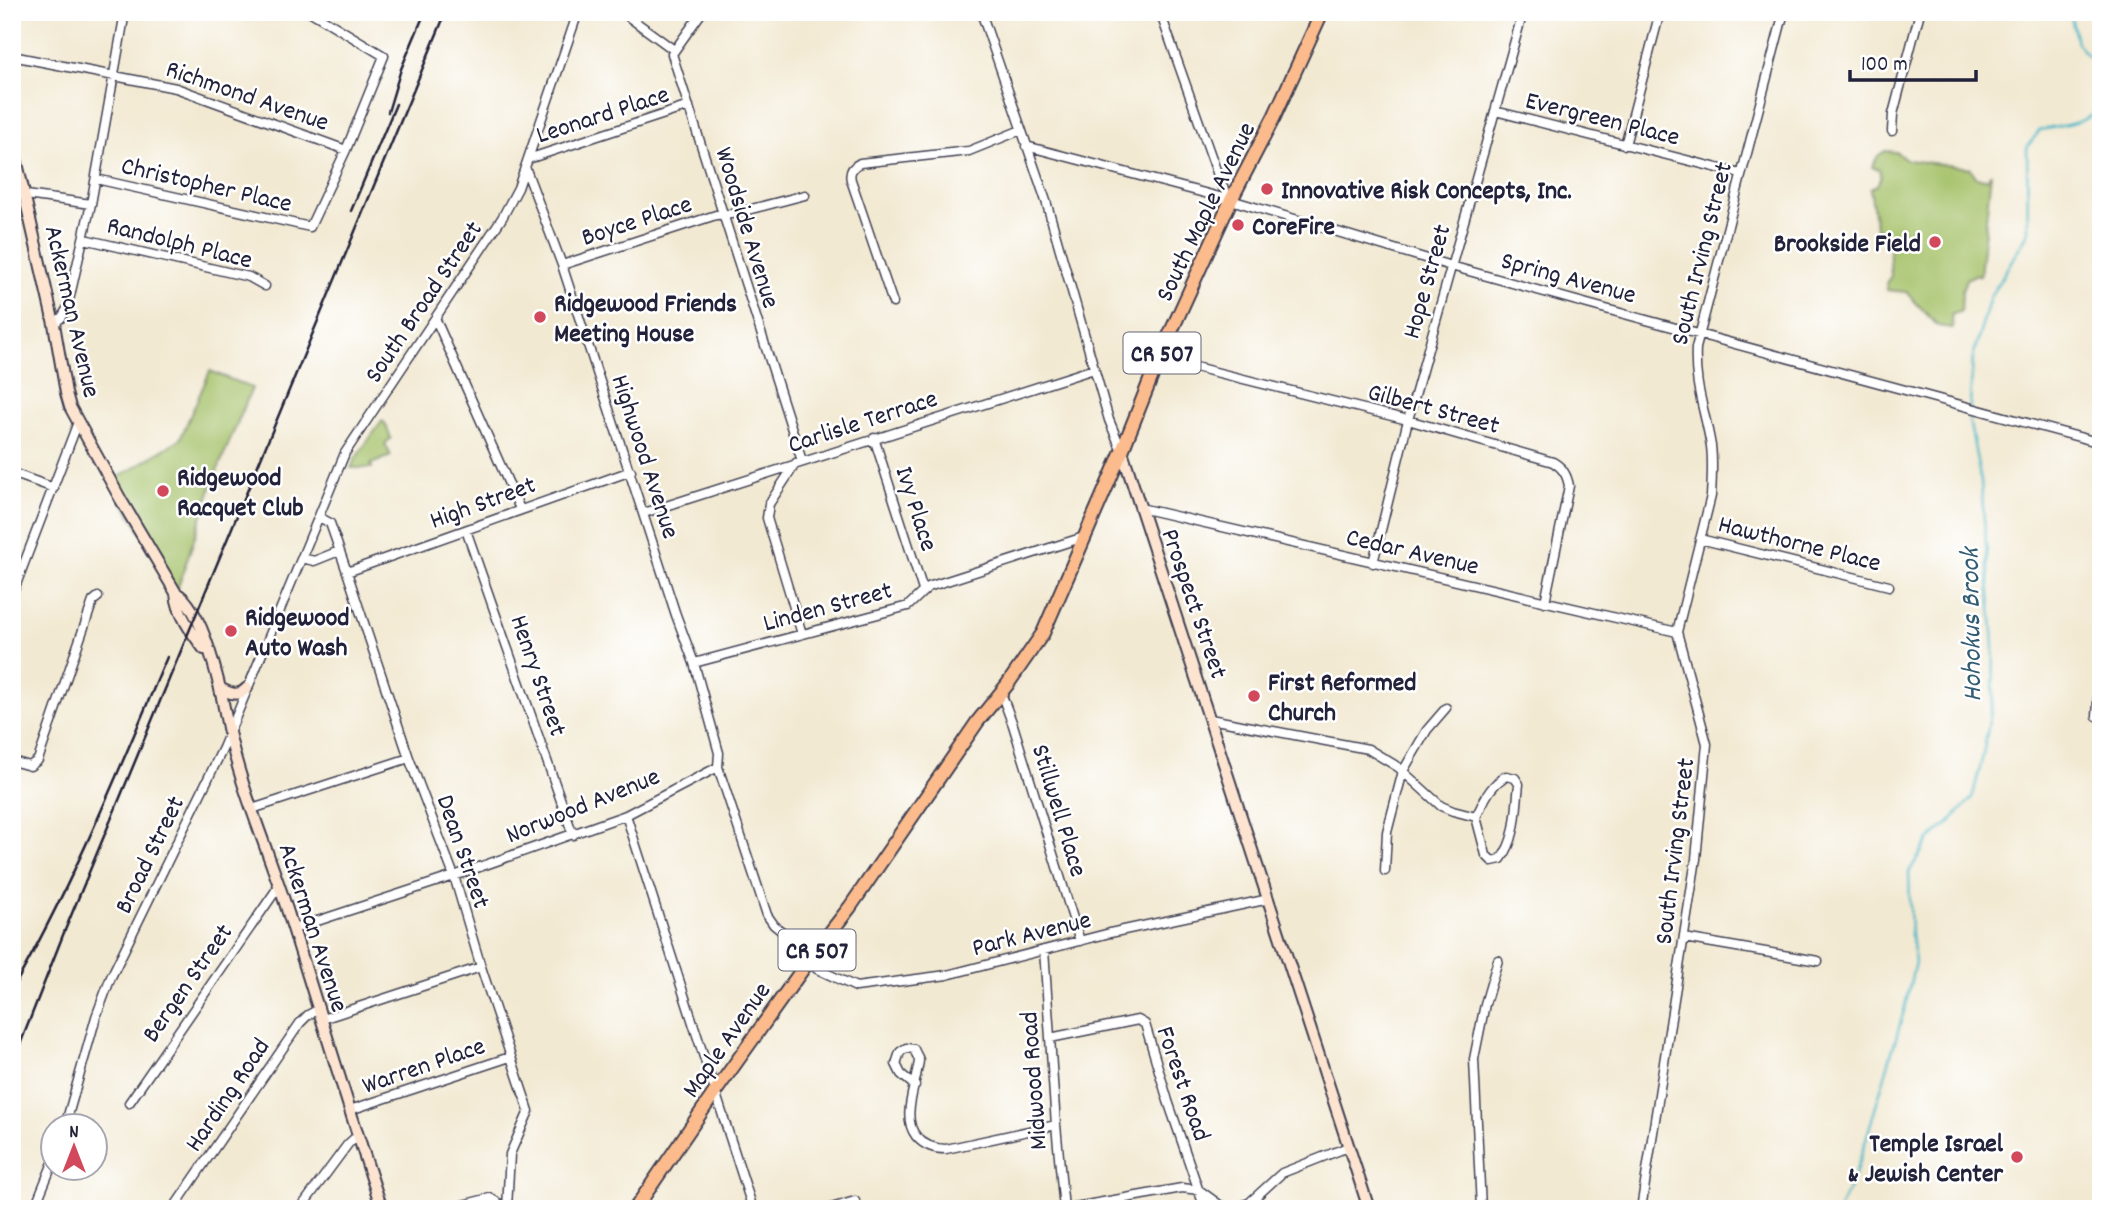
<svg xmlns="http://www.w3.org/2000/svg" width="2113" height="1221" font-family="Dekko,sans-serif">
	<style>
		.green { fill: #a4c168; stroke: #637252; stroke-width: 2 }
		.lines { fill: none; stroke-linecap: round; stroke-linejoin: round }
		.stream { stroke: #4ab6c6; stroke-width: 2.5 }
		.street-casing { stroke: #414052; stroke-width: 11 }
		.secondary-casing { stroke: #414052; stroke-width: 14 }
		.primary-casing { stroke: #414052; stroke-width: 16 }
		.street { stroke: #fff; stroke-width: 8 }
		.secondary { stroke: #fde4d1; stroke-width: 10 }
		.primary { stroke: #fbbb8c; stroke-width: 12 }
		.rail { stroke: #22223b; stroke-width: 2.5 }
		.poi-dot { fill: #d1495b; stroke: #fff; stroke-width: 2.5 }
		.labels { text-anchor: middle; stroke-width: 5; stroke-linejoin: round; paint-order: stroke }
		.shield { fill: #fff; stroke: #646476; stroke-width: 2 }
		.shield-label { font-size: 24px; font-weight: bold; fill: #22223b }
		.street-label { font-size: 26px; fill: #22223b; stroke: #fff }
		.poi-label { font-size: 26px; font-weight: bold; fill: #22223b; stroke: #fff; text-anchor: start }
		.water-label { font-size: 28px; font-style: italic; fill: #325d73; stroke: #fff }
	</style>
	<rect width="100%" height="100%" fill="#fff"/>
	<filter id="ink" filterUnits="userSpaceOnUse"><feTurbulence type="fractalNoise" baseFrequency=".0143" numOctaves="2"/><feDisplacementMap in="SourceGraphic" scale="14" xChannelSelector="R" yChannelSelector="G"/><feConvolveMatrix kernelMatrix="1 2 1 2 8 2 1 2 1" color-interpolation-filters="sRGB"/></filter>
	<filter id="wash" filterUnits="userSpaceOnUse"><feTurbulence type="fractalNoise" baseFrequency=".00686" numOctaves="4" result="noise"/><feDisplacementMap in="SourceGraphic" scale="28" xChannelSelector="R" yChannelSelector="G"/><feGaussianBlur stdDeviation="1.57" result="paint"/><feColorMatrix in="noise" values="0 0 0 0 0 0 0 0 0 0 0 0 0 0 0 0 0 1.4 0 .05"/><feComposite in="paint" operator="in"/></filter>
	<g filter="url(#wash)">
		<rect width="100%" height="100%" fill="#f2e9d2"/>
		<path class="green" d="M1885,151L1896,152L1908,160L1970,168L1977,178L1987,179L1991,173L1980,276L1977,274L1966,279L1962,291L1961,311L1951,315L1953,328L1938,326L1906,292L1887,290L1886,283L1891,276L1889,247L1876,227L1870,188L1877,185L1881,177L1879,169L1872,167L1878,156Z
			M210,371L252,388L215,476L176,593L111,482L180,439Z
			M382,421L385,423L391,438L385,444L391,456L371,464L372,468H351L355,459Z"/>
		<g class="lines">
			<path class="stream" d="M2070,12L2077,43L2101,70
				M1839,1209L1854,1177L1865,1143L1904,1011L1915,962L1911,935L1909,872L1929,840L1952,820L1972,798L1982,760L1993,700L1994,644L1981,482L1969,419L1973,357L1990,297L2028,233L2027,147L2040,130C2060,126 2089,124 2101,106"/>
		</g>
	</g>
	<g filter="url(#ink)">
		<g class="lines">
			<g class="street-casing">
				<path id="street" d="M622,12L674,50
					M702,12L672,54L802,461
					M981,12L1046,201L1109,420L1122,451
					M1160,12L1221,184L1231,200
					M12,56L176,88L346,150
					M1495,111L1741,174
					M1892,131L1893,114L1920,12
					M1625,145L1660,12
					M1026,146L1231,200L1451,266L1591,305L2101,443
					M528,159L689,106
					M96,179L310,227L346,150L384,56L311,12
					M12,193L91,204
					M84,239L249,277L265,286
					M562,265L716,215L732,214L805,195
					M893,303L851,180C849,172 852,167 860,163L969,151L1021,130
					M436,320L520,509
					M54,324L62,317L67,309L91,204L125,12
					M1159,358L1408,420L1553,462C1563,468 1567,475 1569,486L1545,602
					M874,438L923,590
					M796,463L769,504L767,518L802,634
					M12,473L54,488
					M1140,508L1677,632
					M644,513L1094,369
					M319,517L330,523L347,572L409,758L454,876L481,967L529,1111L510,1154L507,1208
					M466,530L573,835
					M1700,539L1889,586
					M302,558L314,561L339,551
					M1373,563L1408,420L1523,12
					M347,572L631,471
					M12,595L78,422
					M694,663L908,606L928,587L1084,537
					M1001,693L1013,725L1080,941
					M2097,716L2101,659
					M1210,719L1368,749L1398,767L1441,806L1453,811L1476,817
					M12,761L30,766L38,760L93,601L98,597
					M718,767L767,915L774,925L812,956
					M1506,776L1515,778L1519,784C1516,809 1517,839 1501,859L1492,861L1486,855L1476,817C1484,801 1489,786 1506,776Z
					M252,809L409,758
					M626,815L753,1209
					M1385,871L1387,832L1403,771L1427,730L1446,708
					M293,929L454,876L626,815L718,767L719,753L694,663L676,615L562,265L525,167
					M1684,938L1818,961
					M1044,950L1056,1125L1064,1209L1182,1188L1199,1190L1221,1206L1236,1208L1249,1203L1282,1173L1348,1147
					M809,960L817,969L856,987L947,975L1110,933L1269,899
					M322,1019L481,967
					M1050,1038L1138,1020L1145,1024L1168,1101L1205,1209
					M915,1086L901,1074L896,1064L900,1052L906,1048L914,1049C915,1053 918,1056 919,1060C919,1063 918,1067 917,1071C914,1091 902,1118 916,1136C924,1146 934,1149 946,1149L1056,1125
					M129,1103L279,886
					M350,1110L510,1057
					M65,1126L96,1017L111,977L223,748L345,453L502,218L518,188L578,12
					M34,1209L52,1165
					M173,1209L300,1023L308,1015L319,1009
					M300,1209L348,1144L358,1135
					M446,1209L490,1198L508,1209
					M828,1209L855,1201
					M1481,1209L1474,1059L1485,1004L1498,960
					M1641,1209L1696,859L1707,744L1677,632L1711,496C1712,479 1713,462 1711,446C1705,409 1694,387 1696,348L1784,12"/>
			</g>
			<g class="secondary-casing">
				<path id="secondary" d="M12,141L54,324L66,393L70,407L121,500L176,593C203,606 221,690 226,718C238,781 264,840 284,900C317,1003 348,1107 382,1209
					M1122,451L1369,1209
					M176,593C177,613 192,633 204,649
					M220,688C230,694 239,697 247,688"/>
			</g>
			<g class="primary-casing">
				<path id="primary" d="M635,1209L715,1092L812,956L850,907L978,721L1007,685L1043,633L1122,451L1159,358L1231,200L1274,117L1322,12"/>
			</g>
			<use href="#street" class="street"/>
			<use href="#secondary" class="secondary"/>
			<use href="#primary" class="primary"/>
			<path class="rail" d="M388,112L401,69L425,12
				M351,211L396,104
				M12,990C73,884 119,770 167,657
				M12,1065L63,935L446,12"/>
		</g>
	</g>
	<g class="poi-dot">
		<circle cx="1267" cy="189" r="7"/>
		<circle cx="1238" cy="225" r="7"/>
		<circle cx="1935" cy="242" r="7"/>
		<circle cx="540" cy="317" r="7"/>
		<circle cx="163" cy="491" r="7"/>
		<circle cx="231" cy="631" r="7"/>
		<circle cx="1254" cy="696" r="7"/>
		<circle cx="2017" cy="1157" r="7"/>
	</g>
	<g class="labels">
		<g class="shield">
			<rect x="1123.5" y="332.5" width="77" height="41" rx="5"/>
			<rect x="778.5" y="929.5" width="77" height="41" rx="5"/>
		</g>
		<g class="shield-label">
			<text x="1162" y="361">CR 507</text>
			<text x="817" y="958">CR 507</text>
		</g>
		<g class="street-label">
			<text transform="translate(248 94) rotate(19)" y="9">Richmond Avenue</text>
			<text transform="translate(602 113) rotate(-18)" y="9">Leonard Place</text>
			<text transform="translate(1603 117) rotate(14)" y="9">Evergreen Place</text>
			<text transform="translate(207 183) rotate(13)" y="9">Christopher Place</text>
			<text transform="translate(1204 211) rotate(-64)" y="9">South Maple Avenue</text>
			<text transform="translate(636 219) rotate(-18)" y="9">Boyce Place</text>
			<text transform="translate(749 227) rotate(73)" y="9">Woodside Avenue</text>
			<text transform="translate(180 241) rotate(14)" y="9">Randolph Place</text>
			<text transform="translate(1700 253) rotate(-76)" y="9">South Irving Street</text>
			<text transform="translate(1569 276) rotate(15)" y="9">Spring Avenue</text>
			<text transform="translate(1425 281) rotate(-74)" y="9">Hope Street</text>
			<text transform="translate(422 301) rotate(-56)" y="9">South Broad Street</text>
			<text transform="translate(74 311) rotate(77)" y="9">Ackerman Avenue</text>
			<text transform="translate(1434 407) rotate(15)" y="9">Gilbert Street</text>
			<text transform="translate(862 420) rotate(-18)" y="9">Carlisle Terrace</text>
			<text transform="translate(647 456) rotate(72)" y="9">Highwood Avenue</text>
			<text transform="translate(482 501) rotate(-20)" y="9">High Street</text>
			<text transform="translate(918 508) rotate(72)" y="9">Ivy Place</text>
			<text transform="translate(1800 542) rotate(14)" y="9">Hawthorne Place</text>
			<text transform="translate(1413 550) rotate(13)" y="9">Cedar Avenue</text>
			<text transform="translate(1196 603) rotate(71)" y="9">Prospect Street</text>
			<text transform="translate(827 605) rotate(-15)" y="9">Linden Street</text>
			<text transform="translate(540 675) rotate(71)" y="9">Henry Street</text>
			<text transform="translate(582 804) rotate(-22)" y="9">Norwood Avenue</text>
			<text transform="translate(1061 810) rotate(73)" y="9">Stillwell Place</text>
			<text transform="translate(465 851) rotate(71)" y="9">Dean Street</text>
			<text transform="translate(1673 851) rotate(-83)" y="9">South Irving Street</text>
			<text transform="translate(148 854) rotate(-64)" y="9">Broad Street</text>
			<text transform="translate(315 927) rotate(72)" y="9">Ackerman Avenue</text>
			<text transform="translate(1031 932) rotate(-14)" y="9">Park Avenue</text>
			<text transform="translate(186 982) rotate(-55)" y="9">Bergen Street</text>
			<text transform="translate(725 1039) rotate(-55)" y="9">Maple Avenue</text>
			<text transform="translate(423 1064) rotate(-19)" y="9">Warren Place</text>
			<text transform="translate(1032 1081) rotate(-94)" y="9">Midwood Road</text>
			<text transform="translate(1185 1083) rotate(71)" y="9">Forest Road</text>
			<text transform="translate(226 1094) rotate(-56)" y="9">Harding Road</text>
		</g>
		<g class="poi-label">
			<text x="1281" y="198">Innovative Risk Concepts, Inc.</text>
			<text x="1252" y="234">CoreFire</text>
			<text x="1921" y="251" text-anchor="end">Brookside Field</text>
			<text x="554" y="311">Ridgewood Friends<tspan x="554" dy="30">Meeting House</tspan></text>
			<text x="177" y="485">Ridgewood<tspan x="177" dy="30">Racquet Club</tspan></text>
			<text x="245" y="625">Ridgewood<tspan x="245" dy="30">Auto Wash</tspan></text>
			<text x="1268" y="690">First Reformed<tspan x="1268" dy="30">Church</tspan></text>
			<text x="2003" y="1151" text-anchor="end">Temple Israel<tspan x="2003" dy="30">&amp; Jewish Center</tspan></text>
		</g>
		<g class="water-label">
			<text transform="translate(1969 625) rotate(-91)" y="10">Hohokus Brook</text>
		</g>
	</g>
	<rect width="2113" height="1221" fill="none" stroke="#fff" stroke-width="42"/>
	<g transform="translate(74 1147)"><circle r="33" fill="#ffffff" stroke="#a7a7b1" stroke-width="2"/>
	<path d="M0-5L12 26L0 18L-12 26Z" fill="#d1495b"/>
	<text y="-10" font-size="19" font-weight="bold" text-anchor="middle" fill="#22223b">N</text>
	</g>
	<path d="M1850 70v10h126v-10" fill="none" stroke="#22223b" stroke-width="3.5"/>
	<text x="1861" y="70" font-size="21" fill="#22223b" stroke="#ffffff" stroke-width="5" paint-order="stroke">100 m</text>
</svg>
